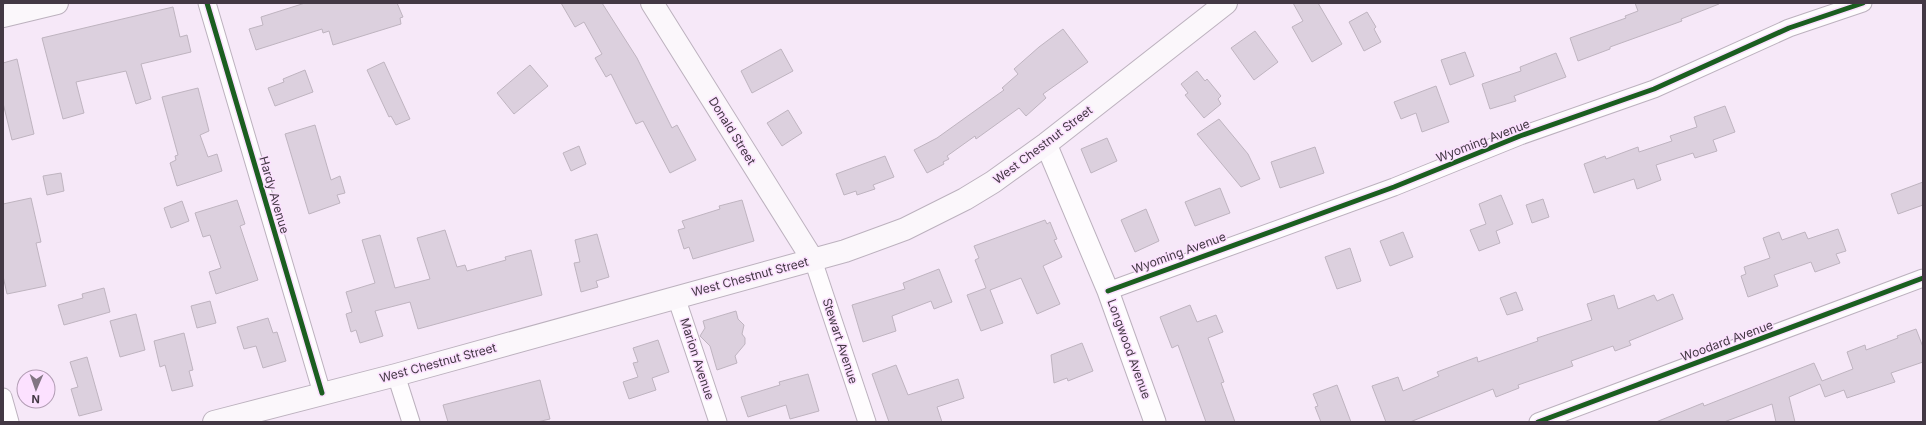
<svg xmlns="http://www.w3.org/2000/svg" width="1926" height="425" font-family="Inter,sans-serif">
	<style>
		.building { fill: #dcd0de; stroke: #bfb4c0 }
		.lines { fill: none; stroke-linecap: round; stroke-linejoin: round }
		.minor-casing { stroke: #bcb1be; stroke-width: 19 }
		.tertiary-casing { stroke: #bcb1be; stroke-width: 23 }
		.secondary-casing { stroke: #bcb1be; stroke-width: 24 }
		.minor { stroke: #fefcfe; stroke-width: 17 }
		.tertiary { stroke: #fefcfe; stroke-width: 21 }
		.secondary { stroke: #fbf7fb; stroke-width: 22 }
		.cycleway-casing { stroke: #fce1ff; stroke-width: 8 }
		.cycleway { stroke: #1b5e20; stroke-width: 5 }
		.labels { text-anchor: middle; stroke-width: 3; stroke-linejoin: round; paint-order: stroke }
		.street-label { font-size: 12px; fill: #433844; stroke: #fce1ff }
	</style>
	<rect width="100%" height="100%" fill="#f6e8f8"/>
	<path class="building" d="M305,3H397L403,17L400,18L401,24L333,45L329,31L323,33L322,29L256,50L249,29L263,25L261,17Z
		M561,3H602L637,58L672,128L677,125L696,160L670,173L643,121L636,124L611,74L606,77L595,58L602,54L584,22L575,27Z
		M1293,3H1318L1342,44L1312,62L1292,27L1303,21Z
		M1635,3H1719V4L1681,19L1682,21L1610,47V49L1578,61L1570,38L1626,18L1625,16L1638,11Z
		M173,7L180,37L187,35L191,52L141,64L151,99L136,104L126,71L76,82L84,113L63,119L42,38Z
		M1367,12L1376,27L1374,29L1381,42L1364,51L1349,22Z
		M1063,29L1088,62L1043,94L1046,98L1026,116L1019,108L976,139L975,136L947,156L949,159L943,162L944,164L927,173L914,150L937,138L1004,90L1002,88L1018,74L1014,69L1039,47Z
		M1255,31L1278,62L1254,80L1231,48Z
		M781,49L793,71L752,93L741,71Z
		M1465,52L1474,76L1450,85L1441,60Z
		M1556,53L1566,77L1514,96L1516,101L1490,109L1482,84L1521,71L1520,67Z
		M17,59L34,134L12,140L3,103V63Z
		M384,62L410,119L396,125L391,116L389,117L367,70Z
		M530,65L548,86L514,114L497,93Z
		M305,70L313,92L275,106L268,88L284,82L283,79Z
		M1197,71L1205,81L1207,79L1221,96L1218,99L1221,104L1204,118L1185,95L1188,93L1181,84Z
		M1436,86L1449,122L1422,132L1416,113L1401,119L1394,102Z
		M198,88L209,131L200,135L208,157L217,154L222,171L177,186L170,163L176,160L175,156L178,155L162,97Z
		M1725,106L1735,132L1713,140L1717,151L1695,158L1693,153L1656,165L1661,180L1637,189L1634,179L1594,193L1584,164L1605,156L1606,159L1638,147L1639,152L1672,141L1670,136L1697,127L1694,117Z
		M788,110L802,133L782,146L767,123Z
		M1219,119L1248,154L1260,179L1241,187L1197,134Z
		M315,125L331,180L340,176L345,193L337,195L340,203L309,214L285,134Z
		M1107,138L1117,161L1091,173L1081,149Z
		M579,146L586,164L571,171L563,153Z
		M1315,147L1324,173L1280,188L1271,162Z
		M885,156L894,177L873,185L875,189L857,195L856,191L844,195L836,174Z
		M61,173L64,191L47,195L43,176Z
		M1923,182V205L1898,214L1891,194Z
		M1220,188L1230,213L1195,226L1185,202Z
		M1501,195L1513,224L1496,231L1500,243L1479,251L1470,230L1486,224L1479,204Z
		M31,198L41,242L36,243L46,286L7,294L3,276V204Z
		M1543,199L1549,217L1532,223L1526,205Z
		M237,200L245,224L240,226L258,280L216,294L209,272L221,268L210,235L203,237L195,213Z
		M742,200L754,241L693,259L689,247L684,249L678,230L685,228L682,221L720,209L719,206Z
		M182,201L189,221L171,228L164,208Z
		M1146,209L1159,241L1135,252L1121,220Z
		M1045,220L1047,224L1050,222L1057,239L1054,240L1062,257L1043,266L1060,304L1037,314L1021,278L990,290L1003,323L981,331L967,295L986,288L975,260L979,258L974,246Z
		M1838,229L1846,251L1836,254L1840,263L1815,272L1811,262L1774,275L1778,286L1748,297L1741,276L1746,274L1744,267L1770,258L1763,238L1779,232L1782,240L1805,232L1808,239Z
		M445,230L457,267L465,265L467,271L506,260L505,257L531,250L542,295L418,329L410,302L375,311L383,336L360,343L356,330L351,332L346,314L352,312L346,292L375,283L362,240L380,235L395,288L430,279L417,238Z
		M1403,232L1413,257L1390,266L1380,241Z
		M597,234L609,277L596,281L598,287L581,292L574,263L580,262L575,240Z
		M1350,248L1361,281L1337,289L1325,257Z
		M939,269L952,302L934,309L931,301L892,316L896,331L863,342L852,305L905,289L903,283Z
		M104,288L110,312L64,325L58,305L83,298L82,294Z
		M1516,292L1523,310L1507,315L1500,298Z
		M1673,294L1683,319L1629,341L1631,345L1615,351L1613,346L1571,361L1573,366L1518,385L1519,388L1496,397L1493,389L1410,422H1386L1372,386L1398,377L1403,391L1439,376L1437,372L1477,357L1478,362L1538,341L1537,338L1592,320L1587,304L1614,295L1618,309L1654,295L1657,301Z
		M210,301L216,323L197,328L191,306Z
		M1190,305L1197,322L1216,315L1223,332L1208,338L1224,382L1221,383L1235,422H1206L1178,345L1172,348L1160,317Z
		M736,311L738,319L744,325L742,334L745,338V344L735,356L737,363L717,370L710,346L700,336L705,328L703,321Z
		M136,314L145,350L120,357L110,321Z
		M268,318L273,333L277,332L286,361L263,368L256,346L244,349L237,327Z
		M1916,329L1923,347V362L1891,373L1895,382L1847,398L1844,390L1825,397L1820,384L1789,397L1795,422H1776L1772,404L1724,422H1656L1703,403L1704,406L1814,363L1822,381L1853,369L1847,352L1865,345L1866,350L1898,338L1897,336Z
		M184,333L193,370L189,371L193,386L172,391L165,365L160,367L154,341Z
		M658,340L669,372L652,378L656,390L629,399L623,382L638,377L633,363L638,362L633,348Z
		M1082,343L1093,371L1068,381L1067,378L1054,383L1051,355Z
		M87,357L102,410L79,416L71,389L78,387L70,362Z
		M896,365L908,395L958,379L964,398L937,407L942,422H889L872,374Z
		M808,374L819,411L790,419L786,405L748,417L741,397L780,385L779,382Z
		M540,380L550,419L537,422H448L443,405Z
		M1337,385L1351,422H1321L1315,407L1318,406L1313,394Z"/>
	<g class="lines">
		<g class="minor-casing">
			<path id="minor" d="M207,3L322,393
				M813,260L867,422
				M1108,291L1394,187L1520,136L1654,89L1789,28L1863,3
				M676,297L718,422
				M396,375L411,422
				M3,397L10,422
				M1538,422L1923,278"/>
		</g>
		<g class="tertiary-casing">
			<path id="tertiary" d="M1046,144L1108,291L1155,422"/>
		</g>
		<g class="secondary-casing">
			<path id="secondary" d="M652,3L813,260
				M3,16L57,3
				M214,422L396,375L845,251L905,229L965,199L993,182L1046,144L1226,3"/>
		</g>
		<use href="#minor" class="minor"/>
		<use href="#tertiary" class="tertiary"/>
		<use href="#secondary" class="secondary"/>
		<g class="cycleway-casing">
			<path id="cycleway" d="M207,3L322,393
				M1108,291L1394,187L1520,136L1654,89L1789,28L1863,3
				M1538,422L1923,278"/>
		</g>
		<use href="#cycleway" class="cycleway"/>
	</g>
	<g class="labels">
		<g class="street-label">
			<text transform="translate(732 131) rotate(58)" y="4">Donald Street</text>
			<text transform="translate(1483 141) rotate(-21)" y="4">Wyoming Avenue</text>
			<text transform="translate(1043 145) rotate(-37)" y="4">West Chestnut Street</text>
			<text transform="translate(274 195) rotate(74)" y="4">Hardy Avenue</text>
			<text transform="translate(1179 253) rotate(-20)" y="4">Wyoming Avenue</text>
			<text transform="translate(750 277) rotate(-15)" y="4">West Chestnut Street</text>
			<text transform="translate(840 341) rotate(72)" y="4">Stewart Avenue</text>
			<text transform="translate(1727 341) rotate(-20)" y="4">Woodard Avenue</text>
			<text transform="translate(1129 349) rotate(70)" y="4">Longwood Avenue</text>
			<text transform="translate(697 359) rotate(72)" y="4">Marion Avenue</text>
			<text transform="translate(438 363) rotate(-15)" y="4">West Chestnut Street</text>
		</g>
	</g>
	<rect width="1926" height="425" fill="none" stroke="#433844" stroke-width="8"/>
	<g transform="translate(36 389) rotate(182)"><circle r="19" fill="#fce1ff" stroke="#b29db4"/>
	<path d="M0-3L7 15L0 10L-7 15Z" fill="#827683"/>
	<text y="-6" font-size="11" font-weight="bold" text-anchor="middle" fill="#433844">N</text>
	</g>
</svg>
